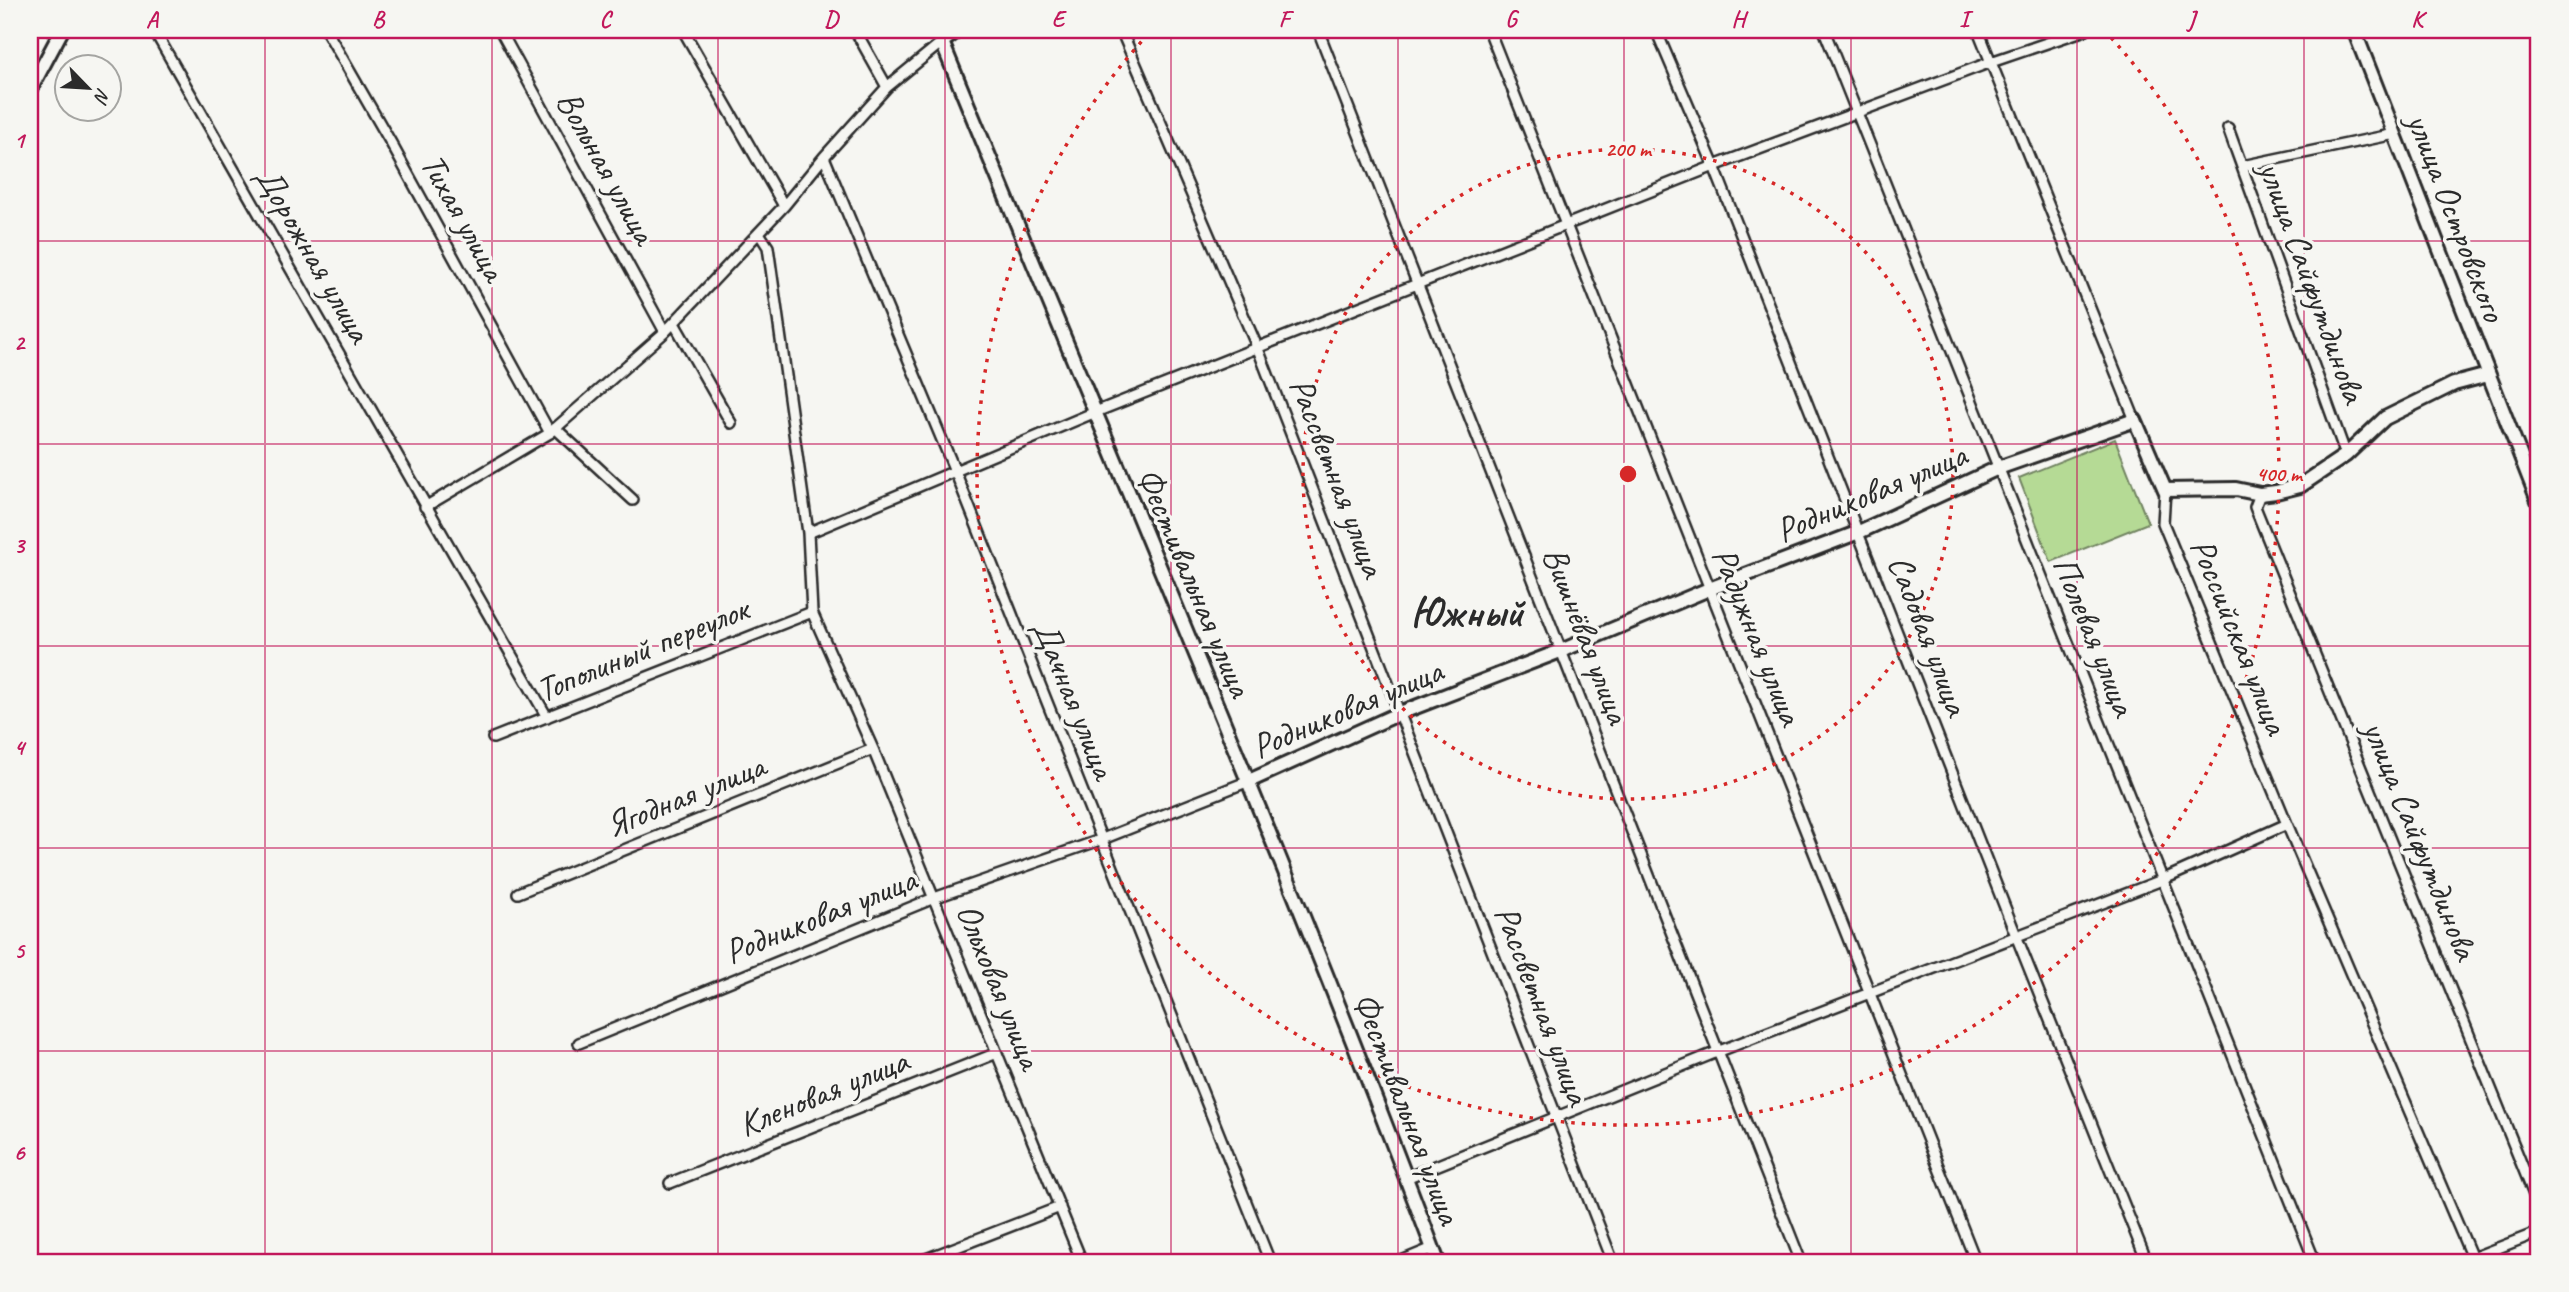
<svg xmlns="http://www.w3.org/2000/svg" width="2569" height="1292" font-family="Caveat,sans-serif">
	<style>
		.green { fill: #b5da95; stroke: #708260; stroke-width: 2 }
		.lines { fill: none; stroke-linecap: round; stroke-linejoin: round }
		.street-casing { stroke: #2b2b2b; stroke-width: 14 }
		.secondary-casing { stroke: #2b2b2b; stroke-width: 18 }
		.street { stroke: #f6f6f2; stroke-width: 9 }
		.secondary { stroke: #f6f6f2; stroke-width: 12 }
		.grid { fill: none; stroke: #c2185b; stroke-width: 2; stroke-opacity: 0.55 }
		.ring { fill: none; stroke: #d62828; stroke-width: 3.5; stroke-dasharray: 3.5 7 }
		.labels { text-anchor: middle; stroke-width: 7; stroke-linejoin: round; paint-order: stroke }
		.street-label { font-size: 35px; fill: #2b2b2b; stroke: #f6f6f2 }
		.district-label { font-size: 42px; font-weight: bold; fill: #2b2b2b; stroke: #f6f6f2 }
		.centre { fill: #d62828; stroke: #f6f6f2; stroke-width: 3.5 }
		.ring-label { font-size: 21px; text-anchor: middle; font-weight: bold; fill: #d62828; stroke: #f6f6f2; stroke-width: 7; stroke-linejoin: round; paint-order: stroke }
		.neatline { fill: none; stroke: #c2185b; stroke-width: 2.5 }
		.grid-label { font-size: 23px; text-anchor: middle; font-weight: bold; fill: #c2185b }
	</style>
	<rect width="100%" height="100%" fill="#f6f6f2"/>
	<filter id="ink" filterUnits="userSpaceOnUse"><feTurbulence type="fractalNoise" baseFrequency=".0143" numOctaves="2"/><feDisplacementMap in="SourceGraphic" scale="14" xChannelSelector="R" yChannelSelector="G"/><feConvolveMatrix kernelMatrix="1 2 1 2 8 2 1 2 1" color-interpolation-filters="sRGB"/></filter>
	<g filter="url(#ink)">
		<path class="green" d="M2115,439L2148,523L2051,562L2019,478Z"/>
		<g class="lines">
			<g class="street-casing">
				<path id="street" d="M154,30L547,717
					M326,30L391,143L550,433
					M500,30L665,332
					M683,30L784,206
					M855,30L887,87
					M1121,30L1258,349L1613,1262
					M1318,30C1482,439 1638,852 1801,1262
					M1489,30L1976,1262
					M1656,30L1714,166L2017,938L2147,1262
					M1824,30L2315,1262
					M1978,30L2135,420
					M2228,128L2346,455
					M824,157L955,471L1270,1262
					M2242,166L2395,134
					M759,233L768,247L808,533L812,612L873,749L1082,1262
					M674,323L731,423
					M555,428L633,500
					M2165,490L2163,523L2287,824L2472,1258
					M2260,494L2255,507L2539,1207
					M425,507L550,433L665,332L784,206L824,157L887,87L942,42
					M808,533L1093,413L1714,166L1991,62L2085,30
					M493,738L812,612
					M518,893L873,749
					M579,1043L934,898L1100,840L1249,781
					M1406,1178L1717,1052L2162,880L2287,824
					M670,1183L997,1053
					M918,1262L1060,1207
					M1399,1262L1433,1248
					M2462,1262L2539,1232"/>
			</g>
			<g class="secondary-casing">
				<path id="secondary" d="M958,30L942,42C1108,448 1283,851 1438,1262
					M2354,30L2539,503
					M30,90L62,30
					M1249,781L1400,713L1563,650L1709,589L1859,532L1998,468L2135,420L2165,490L2236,489L2260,494L2276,492L2300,486L2346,455L2385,418L2454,384L2488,375"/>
			</g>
			<use href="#street" class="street"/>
			<use href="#secondary" class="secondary"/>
		</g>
	</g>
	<path class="grid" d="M265,30V1262M492,30V1262M718,30V1262M945,30V1262M1171,30V1262M1398,30V1262M1624,30V1262M1851,30V1262M2077,30V1262M2304,30V1262M30,241H2539M30,444H2539M30,646H2539M30,848H2539M30,1051H2539"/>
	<g class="ring">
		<circle cx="1628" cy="474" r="325"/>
		<path d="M2104 30A651 651 0 1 1 1152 30"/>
	</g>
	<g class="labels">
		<g class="street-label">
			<text transform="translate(607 167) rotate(61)" y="12">Вольная улица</text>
			<text transform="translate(464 217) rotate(61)" y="12">Тихая улица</text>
			<text transform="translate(2457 217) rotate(69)" y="12">улица Островского</text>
			<text transform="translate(314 254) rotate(60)" y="12">Дорожная улица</text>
			<text transform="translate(2313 282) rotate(70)" y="12">улица Сайфутдинова</text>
			<text transform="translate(1338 477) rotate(69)" y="12">Рассветная улица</text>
			<text transform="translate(1871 492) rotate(-23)" y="12">Родниковая улица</text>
			<text transform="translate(1195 582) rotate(67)" y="12">Фестивальная улица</text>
			<text transform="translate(1587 635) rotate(69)" y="12">Вишнёвая улица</text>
			<text transform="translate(1929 635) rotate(69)" y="12">Садовая улица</text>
			<text transform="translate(1758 636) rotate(68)" y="12">Радужная улица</text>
			<text transform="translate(2095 636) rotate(68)" y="12">Полевая улица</text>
			<text transform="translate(2240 636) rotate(68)" y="12">Российская улица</text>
			<text transform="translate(642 649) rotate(-22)" y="12">Тополиный переулок</text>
			<text transform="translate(1075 699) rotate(68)" y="12">Дачная улица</text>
			<text transform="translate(1347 708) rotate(-23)" y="12">Родниковая улица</text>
			<text transform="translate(685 795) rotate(-22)" y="12">Ягодная улица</text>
			<text transform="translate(2421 840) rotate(68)" y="12">улица Сайфутдинова</text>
			<text transform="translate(820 915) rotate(-22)" y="12">Родниковая улица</text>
			<text transform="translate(1000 986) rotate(68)" y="12">Ольховая улица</text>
			<text transform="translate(1543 1005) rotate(69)" y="12">Рассветная улица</text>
			<text transform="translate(823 1092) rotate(-22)" y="12">Кленовая улица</text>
			<text transform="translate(1408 1108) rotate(69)" y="12">Фестивальная улица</text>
		</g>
		<g class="district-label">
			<text x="1467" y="626">Южный</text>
		</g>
	</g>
	<circle cx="1628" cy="474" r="10" class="centre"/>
	<g class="ring-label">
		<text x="1628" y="156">200 m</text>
		<text x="2279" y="481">400 m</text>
	</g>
	<rect width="2569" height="1292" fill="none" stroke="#f6f6f2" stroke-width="77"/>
	<g transform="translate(88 88) rotate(115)"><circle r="33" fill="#f6f6f2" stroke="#a5a5a2" stroke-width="2"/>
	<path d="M0-5L12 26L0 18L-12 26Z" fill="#2b2b2b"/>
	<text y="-10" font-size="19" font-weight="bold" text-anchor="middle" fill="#2b2b2b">N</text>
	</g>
	<rect x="38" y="38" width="2492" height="1216" class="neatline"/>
	<g class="grid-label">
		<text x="152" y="27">A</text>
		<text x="378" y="27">B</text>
		<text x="605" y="27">C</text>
		<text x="831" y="27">D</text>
		<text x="1058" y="27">E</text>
		<text x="1284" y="27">F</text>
		<text x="1511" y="27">G</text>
		<text x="1738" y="27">H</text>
		<text x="1964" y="27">I</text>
		<text x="2191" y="27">J</text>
		<text x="2417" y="27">K</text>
		<text x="19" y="148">1</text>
		<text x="19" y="350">2</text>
		<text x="19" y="553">3</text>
		<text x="19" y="755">4</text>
		<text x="19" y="958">5</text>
		<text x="19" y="1160">6</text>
	</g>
</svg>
